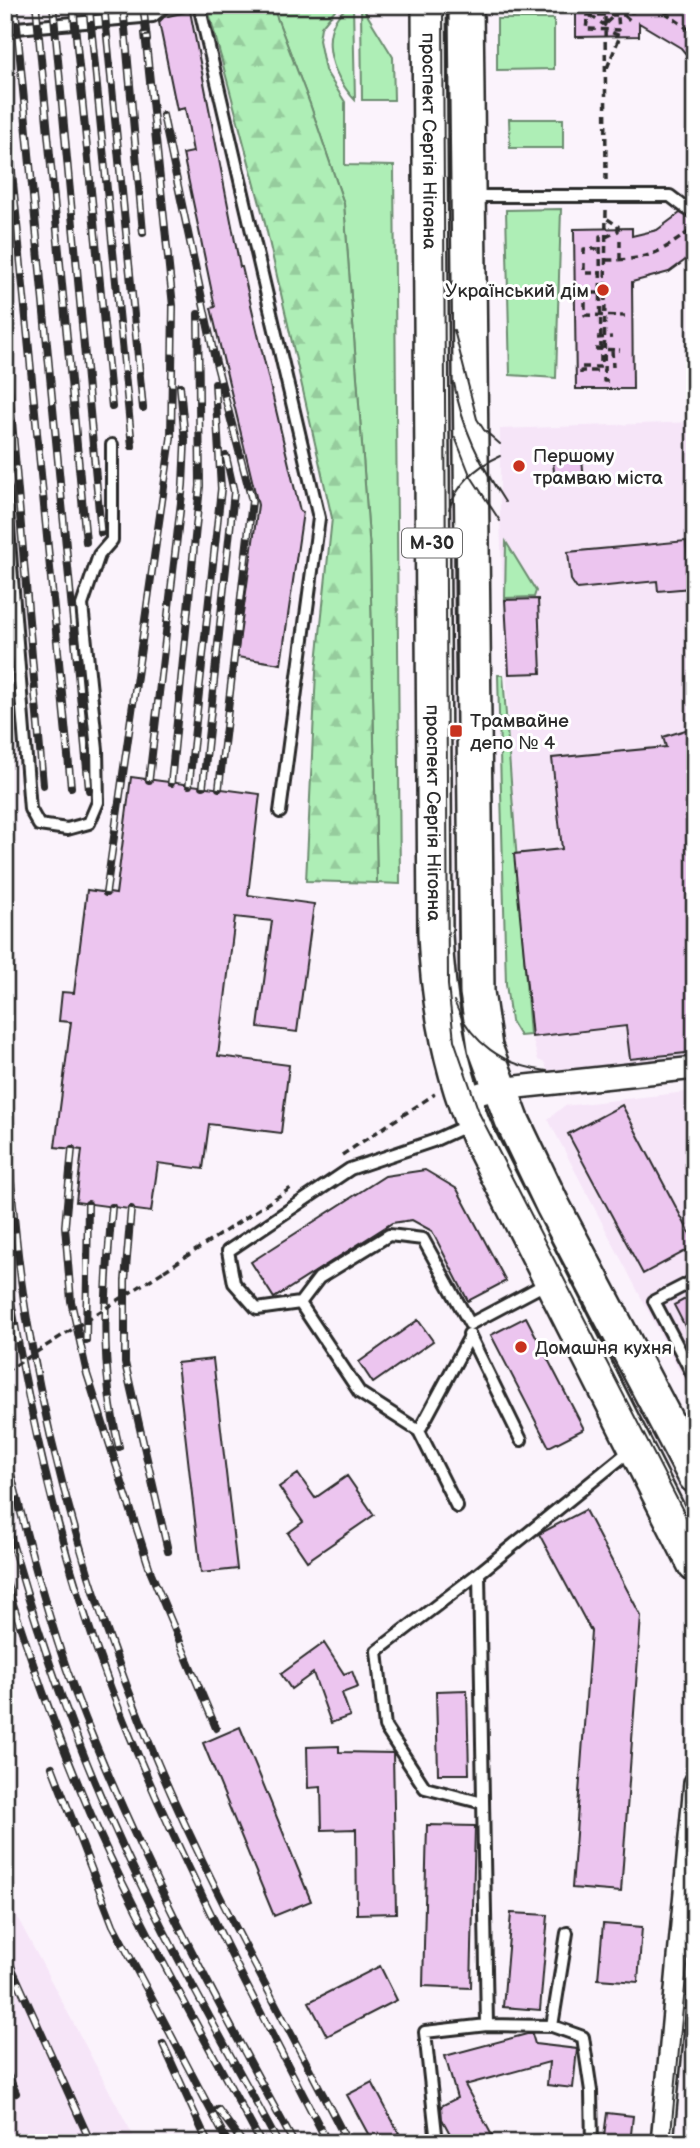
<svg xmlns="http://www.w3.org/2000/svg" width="700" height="2148" font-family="'Balsamiq Sans',sans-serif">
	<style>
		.built { fill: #f6e5f8 }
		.grass { fill: #aeeeb6; stroke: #6c8c70; stroke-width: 2 }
		.forest { fill: url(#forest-firs); stroke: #6c8c70; stroke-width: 2 }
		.building { fill: #ecc5ef; stroke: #2b2b2b; stroke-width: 2 }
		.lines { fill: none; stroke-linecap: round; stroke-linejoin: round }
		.service-casing { stroke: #2b2b2b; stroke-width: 16 }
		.minor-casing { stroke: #2b2b2b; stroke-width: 26 }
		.trunk-casing { stroke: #2b2b2b; stroke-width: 38 }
		.path { stroke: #2b2b2b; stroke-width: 3.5; stroke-dasharray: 7 5; stroke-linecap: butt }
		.service { stroke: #fff; stroke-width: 10 }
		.minor { stroke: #fff; stroke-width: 21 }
		.trunk { stroke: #fff; stroke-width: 33 }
		.tram { stroke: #2b2b2b; stroke-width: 2 }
		.rail-casing { stroke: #2b2b2b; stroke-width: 8 }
		.rail { stroke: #fff; stroke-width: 5; stroke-dasharray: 16; stroke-linecap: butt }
		.path-bridge { stroke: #2b2b2b; stroke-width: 3.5; stroke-dasharray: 7 5; stroke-linecap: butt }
		.poi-dot { fill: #c8321e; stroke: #fff; stroke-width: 2.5 }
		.labels { text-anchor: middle; stroke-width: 6; stroke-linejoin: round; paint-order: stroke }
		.shield { fill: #fff; stroke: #6b6b6b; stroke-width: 2 }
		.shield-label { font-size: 18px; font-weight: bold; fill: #2b2b2b }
		.street-label { font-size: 19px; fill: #2b2b2b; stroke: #fff }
		.poi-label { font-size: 19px; fill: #2b2b2b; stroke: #fff; text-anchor: start }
	</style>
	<defs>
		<pattern id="forest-firs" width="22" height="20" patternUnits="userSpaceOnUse" patternTransform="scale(1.75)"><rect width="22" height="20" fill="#aeeeb6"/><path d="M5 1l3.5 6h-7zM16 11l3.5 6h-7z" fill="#96cc9d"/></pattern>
	</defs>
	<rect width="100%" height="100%" fill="#fbf3fc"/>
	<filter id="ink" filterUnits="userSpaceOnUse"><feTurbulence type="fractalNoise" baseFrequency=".0143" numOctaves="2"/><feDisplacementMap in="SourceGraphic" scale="14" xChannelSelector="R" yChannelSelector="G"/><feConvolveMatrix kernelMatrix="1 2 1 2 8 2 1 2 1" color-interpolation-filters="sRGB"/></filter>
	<g filter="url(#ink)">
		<path class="built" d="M695,422V1063L550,1079L545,1063L538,1060L532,1037L514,854L500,521V429Z
			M695,1091V1401L548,1119L564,1106Z
			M5,1894L137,2143H5Z"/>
		<path class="grass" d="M272,5H339L321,27L319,40L325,70L345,102V165L394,166L400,884L377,883L370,551L344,204L310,104Z
			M350,5H353L355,100C331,75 315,29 350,5Z
			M361,5L393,57L394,100H362Z
			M497,19H554V69L497,70Z
			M509,119H563V148H510Z
			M561,209L556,378L510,375L506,210Z
			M506,542L536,591L534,597L505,598Z
			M498,675H503L530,1035L520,1036L511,1021L506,984Z"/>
		<path class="forest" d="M207,5H272L310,104L344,204L370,551L377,883L306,881L316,672L332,518L264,219Z"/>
		<path class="building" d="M576,5H688L695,9V65L681,48L639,23V36L576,37Z
			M190,11L240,267H242L300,511L303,512L281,664L237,657L258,505L211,308L215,307L183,154L193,152L185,108L177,110L159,22L164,17Z
			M695,210V253L669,272L632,282L633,389H576L574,229L632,228V236L657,230L680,213L691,216Z
			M582,458L584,481L555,483L553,461Z
			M686,541L691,588L658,591L657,581L577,589L571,580L568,552Z
			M538,599L541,673L509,674L505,600Z
			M695,727V1052L630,1059L626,1026L532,1037L514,854L562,849L552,758L666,747L663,737Z
			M131,777L260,794L248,895L314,904L297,1032L258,1027L272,921L235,917L218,1056L289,1065L281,1133L209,1124L203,1169L158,1163L151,1212L76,1202L82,1150L55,1147L71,1022L59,1021L62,992L74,993L87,890L116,894Z
			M622,1105L695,1243V1246L643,1274L568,1134Z
			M425,1170L457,1189L506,1281L468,1301L432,1231L412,1220L392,1223L274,1298L251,1262L385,1176Z
			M695,1294V1346L674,1305Z
			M526,1317L584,1429L549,1447L491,1335Z
			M418,1320L433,1341L373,1383L359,1362Z
			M213,1359L237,1569L201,1573L177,1363Z
			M298,1474L315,1498L347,1476L374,1515L307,1561L288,1533L303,1522L279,1487Z
			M585,1510L641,1616L621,1892L572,1888L591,1631L539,1534Z
			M324,1643L344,1674L352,1671L358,1687L342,1693L350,1716L331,1723L313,1673L291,1689L281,1674Z
			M467,1690L469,1774H438L436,1691Z
			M240,1727L311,1901L274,1916L203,1743Z
			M339,1746V1752L393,1753L396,1913L357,1914L356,1829L322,1830L321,1787L308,1788L307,1747Z
			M427,1825L475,1826L471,1988L423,1986Z
			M511,1913L548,1915L540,2010L503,2007Z
			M603,1924L642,1927L638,1982L598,1979Z
			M380,1966L397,2000L327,2036L309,2002Z
			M527,2034H532L535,2044L577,2049L573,2088L547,2085L549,2062L465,2085L496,2143H455L442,2119L441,2106L457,2098L445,2056Z
			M372,2082L399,2133L380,2143H373L347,2095Z
			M607,2113L633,2116L630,2143H603Z"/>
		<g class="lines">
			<g class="service-casing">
				<path id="service" d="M199,5L319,518L280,812
					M5,29L153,16L166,5
					M473,196H670L687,209
					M5,489L30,809L39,825L67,829L89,823L98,802L97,750L82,605L99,555L112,540V445
					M468,1125L433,1141L350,1169L228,1251L234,1283L257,1309L300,1303L319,1278L389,1235L423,1239L470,1324L549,1282
					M695,1280L654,1301L695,1379
					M300,1303L360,1393L419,1431L469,1338
					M469,1334L521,1440
					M419,1431L457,1507
					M479,1573L377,1651L385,1727L425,1788L483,1803
					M487,2025L552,2026L567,1933
					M552,2026L583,2037L591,2091L592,2143
					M437,2143L425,2032L487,2025L479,1573L632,1449"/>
			</g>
			<g class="minor-casing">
				<path id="minor" d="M464,1102L481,1093L499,1089L695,1068
					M662,2143L695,1783"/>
			</g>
			<g class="trunk-casing">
				<g id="trunk">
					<path id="s1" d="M429,5L435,934C438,1004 450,1071 478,1136L695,1565"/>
					<path d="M466,5L477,992L485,1047L512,1120L552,1204L695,1476"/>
				</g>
			</g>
			<path class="path" d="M584,5V15H624L625,5
				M586,5L589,15L606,26
				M605,5L606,181
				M655,5L695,34
				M589,7L598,8V5
				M620,7L626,12H633V5
				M589,8L586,29L619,30L617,5
				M598,8L611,7
				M624,15L631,21
				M606,23L623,7
				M607,68L620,36L608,31
				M606,210L604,381H612
				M606,237L618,231V226L606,218
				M620,240V259
				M584,254V249H601
				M606,260C650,260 660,253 695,227
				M584,263V273H600
				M605,290L617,291
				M600,293H585V315L625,316
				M597,338L612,337
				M595,349L620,350
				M612,350L613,367
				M582,367H601L600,236H606
				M581,374V371H604
				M342,1155L435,1094
				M164,1271L294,1186"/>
			<use href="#service" class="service"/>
			<use href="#minor" class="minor"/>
			<use href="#trunk" class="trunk"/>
			<path class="tram" d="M443,5L448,985L454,1040L480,1115L695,1534
				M454,330L477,419L484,430L500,444
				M454,383C462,427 480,464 505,502
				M455,437L470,475L500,521
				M449,509C458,483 475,467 500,456
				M456,551L457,681
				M458,891L459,1003
				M454,1001C470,1043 504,1066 547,1071
				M670,2143L695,1884"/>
			<g class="rail-casing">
				<path id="rail" d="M15,5L89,790
					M36,5L86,542
					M53,5L101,533
					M73,5L112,407
					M89,5L132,446
					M104,5L143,408
					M123,5L143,233
					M143,5L147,40
					M5,99L71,787
					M163,115L214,355L252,501L219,788
					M5,339L43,785
					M149,780L183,485L185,440L180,386
					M171,783L200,486L198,314
					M189,785L221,489L215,383
					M203,786L234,492L226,456
					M106,893L171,438L173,306L145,33
					M5,1105C11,1183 16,1260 30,1337C55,1475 95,1610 148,1740C205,1879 280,2010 348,2143
					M72,1149L65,1226L71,1301L87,1374L151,1573L216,1728
					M112,1207C105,1287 99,1367 119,1447
					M131,1209L125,1281V1363L168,1551
					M5,1263C27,1408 59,1552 111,1689C172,1846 251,1994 328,2143
					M86,1340L88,1204
					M5,1450C26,1533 46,1615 76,1695C135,1850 214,1997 294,2143
					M5,1517C36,1632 75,1743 125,1851C171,1951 226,2046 278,2143
					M5,1579C35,1674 68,1767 110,1857C156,1954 210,2048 261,2143
					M52,1767L113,1925L228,2143
					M5,1953L91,2143
					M163,2044L208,2143
					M5,2069L16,2093
					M218,2109L243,2143"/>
			</g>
			<use href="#rail" class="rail"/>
			<path class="path-bridge" d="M5,1372L164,1271"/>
		</g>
	</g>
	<g class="poi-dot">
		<circle cx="603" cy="290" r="7"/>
		<circle cx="519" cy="466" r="7"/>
		<rect x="449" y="724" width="14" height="14" rx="3.5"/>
		<circle cx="521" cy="1347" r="7"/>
	</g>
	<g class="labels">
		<rect class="shield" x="402" y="528.5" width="60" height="29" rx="5"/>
		<g class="shield-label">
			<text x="432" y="549">М-30</text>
		</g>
		<g class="street-label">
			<text dy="7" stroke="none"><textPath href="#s1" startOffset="136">проспект Сергія Нігояна</textPath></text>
			<text dy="7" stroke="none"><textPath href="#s1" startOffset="808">проспект Сергія Нігояна</textPath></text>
		</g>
		<g class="poi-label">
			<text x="589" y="297" text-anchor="end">Український дім</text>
			<text x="533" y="462">Першому<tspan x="533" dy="22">трамваю міста</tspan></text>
			<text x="470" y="727">Трамвайне<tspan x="470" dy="22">депо № 4</tspan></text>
			<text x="535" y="1354">Домашня кухня</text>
		</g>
	</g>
	<rect width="700" height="2148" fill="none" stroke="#fff" stroke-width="28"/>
	<rect x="14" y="14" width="672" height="2120" fill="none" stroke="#2b2b2b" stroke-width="2.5" filter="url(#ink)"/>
</svg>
